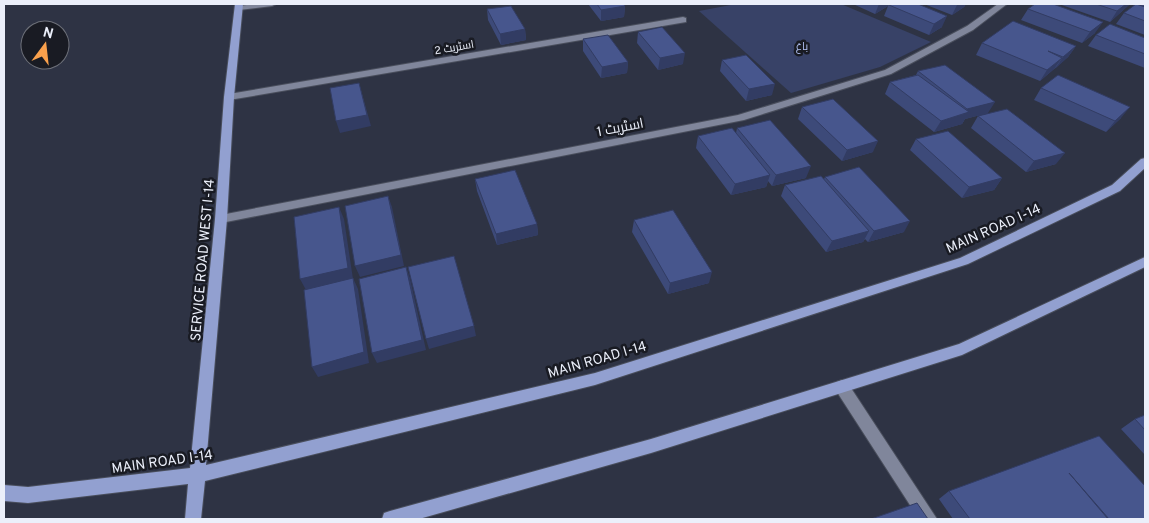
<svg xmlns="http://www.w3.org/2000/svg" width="1149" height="523" font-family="Overpass,Cairo,sans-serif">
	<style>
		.green { fill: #384267 }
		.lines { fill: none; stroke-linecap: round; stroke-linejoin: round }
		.minor-casing { stroke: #494e5c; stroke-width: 2 }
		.major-casing { stroke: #494e5c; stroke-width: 2 }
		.minor { fill: #80869b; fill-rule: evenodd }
		.major { fill: #92a0d0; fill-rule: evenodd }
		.wall { fill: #3d4a79 }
		.shaded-wall { fill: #323c63 }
		.building { fill: #47568d; stroke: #323c63 }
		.labels { text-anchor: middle; stroke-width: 5; stroke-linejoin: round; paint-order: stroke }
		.far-park-label { font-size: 11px; fill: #b2c2f4; stroke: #191b23 }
		.far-street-label { font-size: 11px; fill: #ebeffa; stroke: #191b23 }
		.street-label { font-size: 14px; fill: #ebeffa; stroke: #191b23 }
	</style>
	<rect width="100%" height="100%" fill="#2e3344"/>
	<path class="green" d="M736,4H841L931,42L880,67L791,93L699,11Z"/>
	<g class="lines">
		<g class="minor-casing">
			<path id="minor" d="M254,4H276L272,6L239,10L235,8L239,6Z
				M998,4H1007L973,30L891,74L744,120L221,223L215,219L221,215L738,115L885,70L967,26Z
				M683,17L686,18V22L229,100L224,97L229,94Z
				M842,380L847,382L937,519H919L837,392L835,387L837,382Z"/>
		</g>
		<g class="major-casing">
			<path id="major" d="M235,4H243L234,97L227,219L206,465L595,373L960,258L1112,185L1141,159L1145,158V168L1120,191L968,264L595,385L205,481L201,519H185L188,484L28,503L4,501V485L28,487L190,468L215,219L224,97Z
				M1145,257V267L962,355L651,453L419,519H382L384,513L390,511L651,439L959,344Z"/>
		</g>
		<use href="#minor" class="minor"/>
		<use href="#major" class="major"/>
	</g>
	<path class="wall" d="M588,4H623L625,6L624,17L601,21Z
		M853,4H918L942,27L929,35L884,16L888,6L875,14Z
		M924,4H966L964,7L952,15Z
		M1059,4H1130L1110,22Z
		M1137,4H1145V35L1116,24L1124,13Z
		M487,9L525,29L526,40L501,45L488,20Z
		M1028,9L1095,33L1082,43L1021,20Z
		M638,32L683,64L658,70L637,43Z
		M1096,35L1145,38V68L1088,46Z
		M583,39L628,62L627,73L601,78L583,51Z
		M982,43L1076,46L1068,57L1040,81L976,55Z
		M722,60L772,95L746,101L720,71Z
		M918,71L988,113L965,119L962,124L934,132L885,94L890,82L916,75Z
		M1041,88L1121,118L1106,132L1034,100Z
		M802,107L873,152L842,161L798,119Z
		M978,116L1056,164L1026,172L971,128Z
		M737,128L806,178L772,186L768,181L766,187L731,195L696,148L698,136L736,133Z
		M916,139L1002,178L994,190L962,198L910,150Z
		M825,177L904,232L868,242L865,239L863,242L826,252L781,196L785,185L824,179Z
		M475,179L537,224L538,235L497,245L477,191Z
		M634,220L709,283L668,294L632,232Z
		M1145,415V455L1121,429L1135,419Z
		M1145,486V519H953L939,499L949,491Z"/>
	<path class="shaded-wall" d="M879,4H890L888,6L875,14Z
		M959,4H966L964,7L952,15L957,5Z
		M1126,4H1130L1110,22L1117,11Z
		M625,6L624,17L601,21V10Z
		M947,16L942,27L929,35L934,24Z
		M1103,22L1095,33L1082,43L1090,32Z
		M525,29L526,40L501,45L500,34Z
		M1076,46L1068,57L1055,69L1063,57Z
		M685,53L683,64L658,70L660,58Z
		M1062,58L1054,69L1040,81L1047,70Z
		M628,62L627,73L601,78L602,67Z
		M359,83L371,126L340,133L336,121Z
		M775,84L772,95L746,101L749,89Z
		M995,102L988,113L965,119L962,124L934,132L941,121L964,114L967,109Z
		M1130,107L1121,118L1106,132L1115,121Z
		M878,141L873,152L842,161L847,150Z
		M1065,153L1056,164L1026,172L1034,161Z
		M811,166L806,178L772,186L776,175Z
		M770,175L766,187L731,195L735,184Z
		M1002,178L994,190L962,198L969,187Z
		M388,196L392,207L404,266L360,277L355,266Z
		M339,207L344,219L353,279L306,290L300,279Z
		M910,221L904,232L868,242L874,231Z
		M537,224L538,235L497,245L496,234Z
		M869,231L863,242L826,252L832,241Z
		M406,267L410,278L426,350L377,363L372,353Z
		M712,272L709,283L668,294L670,283Z
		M353,278L358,289L369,363L318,377L312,367Z
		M474,326L476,336L429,349L426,339Z"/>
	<path class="building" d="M597,4H623L625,6L601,10Z
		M891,4H918L947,16L934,24L889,5Z
		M1035,4H1053L1103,22L1090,32L1028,9Z
		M1096,4H1126L1117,11Z
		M1136,4L1145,7V21L1124,13Z
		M511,6L525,29L500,34L487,9Z
		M1013,21L1076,46L1063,57L1048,51L1062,58L1047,70L982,43Z
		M1110,24L1145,38V54L1096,35Z
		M662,27L685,53L660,58L638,32Z
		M608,35L628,62L602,67L583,39Z
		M746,55L775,84L749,89L722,60Z
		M945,65L995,102L967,109L918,71Z
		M918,75L969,112L941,121L890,82Z
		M1058,75L1130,107L1115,121L1041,88Z
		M359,83L367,115L336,121L330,88Z
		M833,99L878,141L847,150L802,107Z
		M1007,109L1065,153L1034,161L978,116Z
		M770,120L811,166L776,175L737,128Z
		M732,128L770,175L735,184L698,136Z
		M948,131L1002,178L969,187L916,139Z
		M859,167L910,221L874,231L825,177Z
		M515,170L537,224L496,234L475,179Z
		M821,176L869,231L832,241L785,185Z
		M388,196L401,255L355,266L345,206Z
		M339,207L348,268L300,279L294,217Z
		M673,210L712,272L670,283L634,220Z
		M454,256L474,326L426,339L408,267Z
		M406,267L422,340L372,353L359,279Z
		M353,278L364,352L312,367L304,290Z
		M1145,415V430L1135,419Z
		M1099,436L1145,486V519H1109L1069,473L1108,519H970L949,491Z
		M917,503L928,519H871Z"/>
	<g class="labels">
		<g class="far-park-label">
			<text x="802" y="50">باغ</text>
		</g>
		<g class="far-street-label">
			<text transform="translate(454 47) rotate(-10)" y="4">اسٹریٹ 2</text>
		</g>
		<g class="street-label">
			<text transform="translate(620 127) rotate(-11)" y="5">اسٹریٹ 1</text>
			<text transform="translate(993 228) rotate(-24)" y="5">MAIN ROAD I-14</text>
			<text transform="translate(202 260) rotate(-85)" y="5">SERVICE ROAD WEST I-14</text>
			<text transform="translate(597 359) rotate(-16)" y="5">MAIN ROAD I-14</text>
			<text transform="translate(162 461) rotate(-8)" y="5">MAIN ROAD I-14</text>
		</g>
	</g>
	<rect width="1149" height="523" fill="none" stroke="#ebeffa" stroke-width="10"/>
	<g transform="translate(45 45) rotate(15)"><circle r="24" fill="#191b23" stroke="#6d7079"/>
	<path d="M0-4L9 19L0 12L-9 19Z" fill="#f9a04c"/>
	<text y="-8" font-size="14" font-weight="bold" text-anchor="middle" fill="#ebeffa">N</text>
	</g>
</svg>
